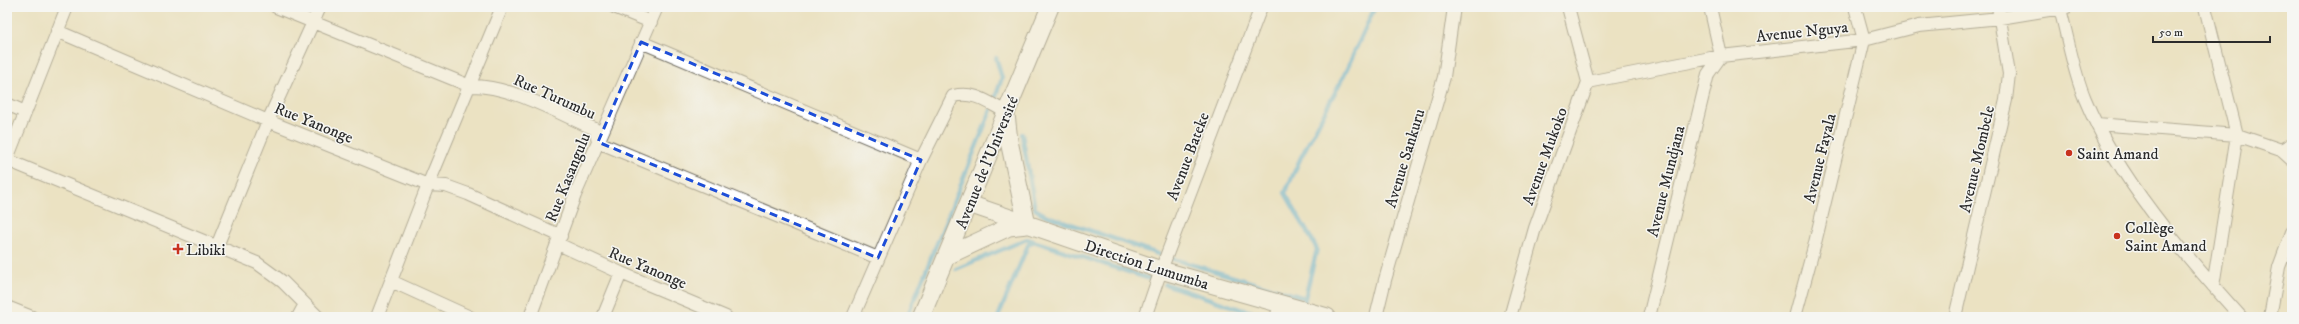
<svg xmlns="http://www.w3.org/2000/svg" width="2299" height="324" font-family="'IM FELL DW Pica',serif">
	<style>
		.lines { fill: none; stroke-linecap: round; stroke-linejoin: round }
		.stream { stroke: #5fb0da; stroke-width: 4.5 }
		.street-casing { stroke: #6e6b60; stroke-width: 14 }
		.secondary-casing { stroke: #6e6b60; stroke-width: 19 }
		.street { stroke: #fff; stroke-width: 12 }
		.secondary { stroke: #fff; stroke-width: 17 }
		.marked { fill: none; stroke: #1d4ed8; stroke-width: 3; stroke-dasharray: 8 5; stroke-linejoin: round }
		.poi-dot { fill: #c8321e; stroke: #f6f6f2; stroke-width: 1.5 }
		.labels { text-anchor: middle; stroke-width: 3; stroke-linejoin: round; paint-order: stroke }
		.street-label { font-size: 16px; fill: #2b2b2b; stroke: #f6f6f2 }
		.poi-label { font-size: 16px; fill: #2b2b2b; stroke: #f6f6f2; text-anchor: start }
	</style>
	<rect width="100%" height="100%" fill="#f6f6f2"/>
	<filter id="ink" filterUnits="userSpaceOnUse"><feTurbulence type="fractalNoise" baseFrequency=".025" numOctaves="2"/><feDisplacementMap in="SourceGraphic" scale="8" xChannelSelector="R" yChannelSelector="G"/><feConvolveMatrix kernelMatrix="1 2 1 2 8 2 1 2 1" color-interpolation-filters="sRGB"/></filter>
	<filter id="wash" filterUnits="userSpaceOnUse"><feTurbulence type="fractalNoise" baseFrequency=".012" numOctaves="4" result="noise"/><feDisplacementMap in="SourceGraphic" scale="16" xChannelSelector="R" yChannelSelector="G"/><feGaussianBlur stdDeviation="0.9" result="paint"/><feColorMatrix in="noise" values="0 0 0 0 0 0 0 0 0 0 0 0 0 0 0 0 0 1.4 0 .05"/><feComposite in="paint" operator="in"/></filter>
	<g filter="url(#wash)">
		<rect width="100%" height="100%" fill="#ebe2c2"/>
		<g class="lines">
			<path class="stream" d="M994,101L1002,78L996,58
				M1022,134L1035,209L1045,215L1161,255
				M1170,258L1305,298
				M956,269L1027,239L1153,280
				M1165,284L1240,309L1275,317
				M1303,306L1317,249L1285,193L1301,157L1344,75L1375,7
				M907,317L991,110
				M998,317L1028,245L1034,241"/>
		</g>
	</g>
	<g filter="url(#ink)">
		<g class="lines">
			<g class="street-casing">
				<path id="street" d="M276,7L470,86C511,85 557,113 595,129L598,142L878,258
					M614,7L651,22
					M2205,7L2237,135L2213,286
					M2060,9C2068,38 2073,71 2085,99C2118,179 2183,253 2241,317
					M57,31L268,121L428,185L446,186L468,194L561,236
					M641,42L921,160
					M1588,82L1721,56L1864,40L1919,26L2000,18L2067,7
					M7,104L25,112
					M2097,124L2237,135L2281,150L2292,160
					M2281,150L2292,144
					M7,159L67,7
					M7,160L257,263L283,282L318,317
					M558,244L621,273L726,317
					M217,246L268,121L320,7
					M391,281L470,317
					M7,307L32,317
					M298,317L305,304
					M377,317L428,185L502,7
					M530,317L575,195L657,7
					M603,317L621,273
					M853,317L921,160L953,96C975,91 987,102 1006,112
					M1145,317L1161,270L1261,7
					M1276,317L1281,304
					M1376,317L1385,280L1444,77L1454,7
					M1510,317L1535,228L1588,82L1568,7
					M1649,317L1708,74L1721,56L1710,7
					M1795,317L1814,247L1864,40L1855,7
					M1955,317L2006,100L2009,74L1998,7
					M2270,317L2279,267L2292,232"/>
			</g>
			<g class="secondary-casing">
				<path id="secondary" d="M969,204L1161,270L1327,317
					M947,256L1009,227L1027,225L1009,141L1006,114
					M921,317L1050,7"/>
			</g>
			<use href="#street" class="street"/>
			<use href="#secondary" class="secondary"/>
		</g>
	</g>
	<path d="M0 0H2299V324H0ZM641,42L921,160L878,258L598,142Z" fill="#ebe2c2" fill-opacity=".55" fill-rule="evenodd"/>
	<path class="marked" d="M641,42L921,160L878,258L598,142Z"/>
	<g class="poi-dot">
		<circle cx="2069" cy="153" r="4"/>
		<circle cx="2117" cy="236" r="4"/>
		<path d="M176 243h4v4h4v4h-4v4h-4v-4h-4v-4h4z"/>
	</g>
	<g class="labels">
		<g class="street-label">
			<text transform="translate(1802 31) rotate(-6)" y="6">Avenue Nguya</text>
			<text transform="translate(555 96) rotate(24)" y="6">Rue Turumbu</text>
			<text transform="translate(314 122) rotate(22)" y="6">Rue Yanonge</text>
			<text transform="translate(1187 156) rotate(-69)" y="6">Avenue Bateke</text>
			<text transform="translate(1544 156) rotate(-70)" y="6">Avenue Mukoko</text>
			<text transform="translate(1404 158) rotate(-73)" y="6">Avenue Sankuru</text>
			<text transform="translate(1819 158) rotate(-76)" y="6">Avenue Fayala</text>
			<text transform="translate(1976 159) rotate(-77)" y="6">Avenue Mombele</text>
			<text transform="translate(986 162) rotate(-68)" y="6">Avenue de l’Université</text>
			<text transform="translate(567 177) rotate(-68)" y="6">Rue Kasangulu</text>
			<text transform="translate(1665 181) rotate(-76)" y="6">Avenue Mundjana</text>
			<text transform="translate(1147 264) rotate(18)" y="6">Direction Lumumba</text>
			<text transform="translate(648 267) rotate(23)" y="6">Rue Yanonge</text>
		</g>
		<g class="poi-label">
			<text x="2077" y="159">Saint Amand</text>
			<text x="2125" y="233">Collège<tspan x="2125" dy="18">Saint Amand</tspan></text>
			<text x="186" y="255">Libiki</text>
		</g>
	</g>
	<rect width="2299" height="324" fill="none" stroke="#f6f6f2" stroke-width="24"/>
	<path d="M2153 36v6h117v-6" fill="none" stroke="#2b2b2b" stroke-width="2"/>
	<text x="2159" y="36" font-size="12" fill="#2b2b2b" stroke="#f6f6f2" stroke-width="3" paint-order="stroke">50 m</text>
</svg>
